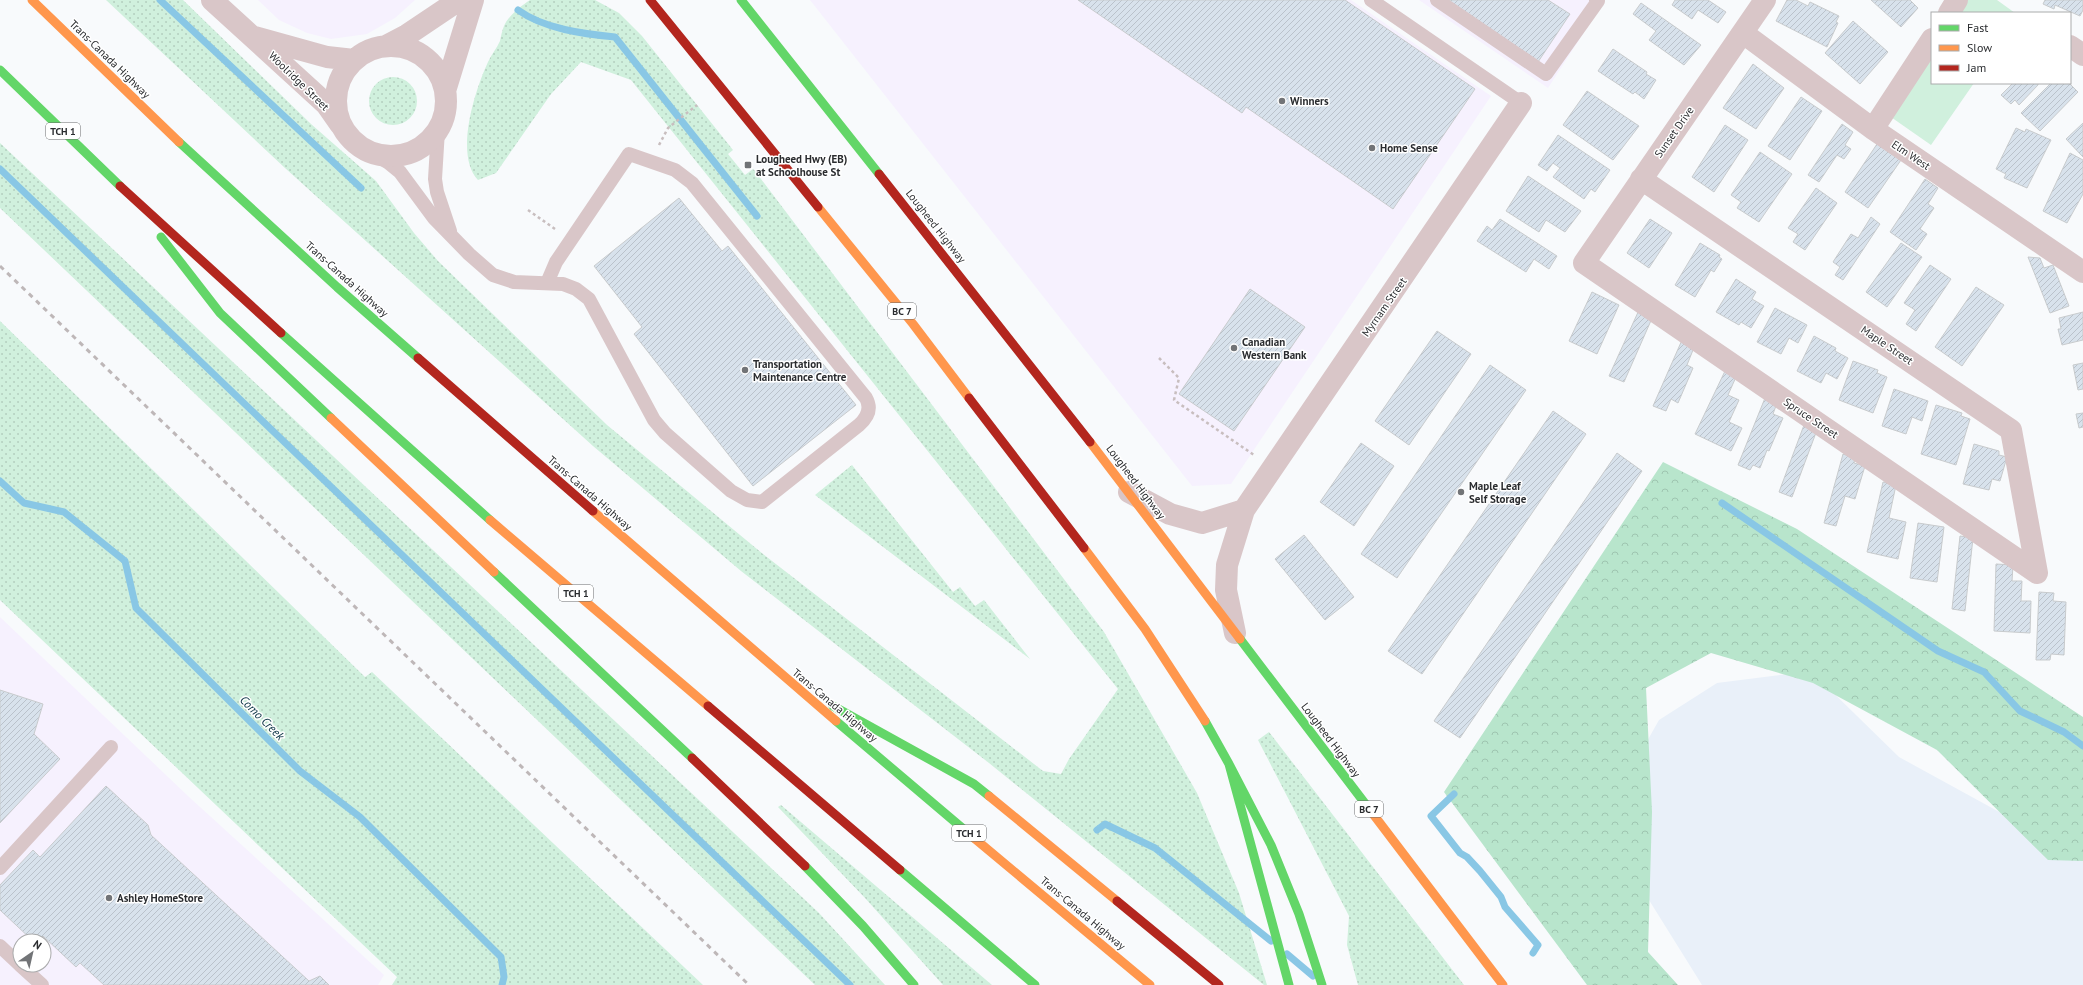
<svg xmlns="http://www.w3.org/2000/svg" width="2083" height="985" font-family="'PT Sans',sans-serif">
	<style>
		.commercial { fill: #f6f1fe; fill-rule: evenodd }
		.built { fill: #e9f0f9 }
		.grass { fill: url(#grass-dots) }
		.forest { fill: url(#forest-crowns) }
		.garden { fill: #d0f0dd }
		.lines { fill: none; stroke-linecap: round; stroke-linejoin: round }
		.stream { stroke: #89c7e5; stroke-width: 7 }
		.building { fill: url(#building-hatch); stroke: #c8cbcd }
		.path { stroke: #c8bebf; stroke-width: 2.5; stroke-dasharray: 3 3; stroke-linecap: butt }
		.lane { stroke: #d9c6c8; stroke-width: 14 }
		.street { stroke: #d9c6c8; stroke-width: 22 }
		.fast { stroke: #63d668; stroke-width: 9 }
		.slow { stroke: #ff974d; stroke-width: 9 }
		.jam { stroke: #b3261e; stroke-width: 9 }
		.rail { stroke: #beb7b8; stroke-width: 3; stroke-dasharray: 5 5; stroke-linecap: butt }
		.poi-dot { fill: #727477; stroke: #fff; stroke-width: 1.5 }
		.labels { text-anchor: middle; stroke-width: 3; stroke-linejoin: round; paint-order: stroke }
		.shield { fill: #fff; stroke: #6a6b6d; stroke-width: 1 }
		.shield-label { font-size: 10px; font-weight: bold; fill: #2a2c2f }
		.street-label { font-size: 11px; fill: #2a2c2f; stroke: #fff }
		.poi-label { font-size: 11px; font-weight: bold; fill: #2a2c2f; stroke: #fff; text-anchor: start }
		.water-label { font-size: 12px; font-style: italic; fill: #0c3445; stroke: #fff }
	</style>
	<defs>
		<pattern id="grass-dots" width="8" height="8" patternUnits="userSpaceOnUse"><rect width="8" height="8" fill="#d0f0dd"/><path d="M2 2h.1M6 6h.1" fill="none" stroke="#b3cebe" stroke-width="1.8" stroke-linecap="round"/></pattern>
		<pattern id="forest-crowns" width="20" height="18" patternUnits="userSpaceOnUse"><rect width="20" height="18" fill="#b8e5cc"/><path d="M2 6a3 3 0 1 1 6 0M12 15a3 3 0 1 1 6 0" fill="none" stroke="#9ec5b0"/></pattern>
		<pattern id="building-hatch" width="6" height="6" patternUnits="userSpaceOnUse"><rect width="6" height="6" fill="#d8e2ec"/><path d="M-1 1l2-2M0 6l6-6M5 7l2-2" fill="none" stroke="#bac2cb"/></pattern>
	</defs>
	<rect width="100%" height="100%" fill="#f8fafc"/>
	<path class="commercial" d="M258,0H415L395,18L367,34L331,39L307,33L279,20Z
		M810,0H1351L1491,96L1231,484L1192,486Z
		M1419,0H1605L1548,88Z
		M0,617L188,796L384,975L378,985H0ZM20,941H44V965H20Z"/>
	<path class="built" d="M1811,671L1899,757L2083,858V985H1702L1601,823L1659,720L1717,683Z"/>
	<path class="grass" d="M106,0H183L311,124L376,181L414,233L438,261L607,425L763,554L1043,771L1061,774L1069,759L1118,689L631,80L581,62L551,94L496,173L478,180C454,155 475,90 488,62C491,55 497,48 500,41C501,36 502,31 504,26C508,16 521,6 530,0H595L619,13L642,36L733,150L728,154L745,175L753,169L755,171L1104,632L1197,793L1239,893L1267,985H1264L989,763L741,571L593,446L285,168Z
		M369 101a24 24 0 1 1 48 0a24 24 0 1 1-48 0Z
		M0,143L819,913L885,985H815L0,208Z
		M0,321L365,677L372,672L703,985H392L397,977L0,600Z
		M852,465L953,592L960,587L975,606L984,600L1030,659L815,495Z
		M1269,732L1464,985H1358L1347,945L1349,916L1258,740Z
		M781,805L992,985H943L865,898L778,807Z"/>
	<path class="forest" d="M1663,462L1797,529L2083,717V861L2048,860L1937,750L1813,683L1711,653L1646,688L1652,812L1648,952L1678,985H1587L1444,792Z"/>
	<path class="garden" d="M1967,0H1997L2015,13H1958Z
		M1932,51V83H1974L1931,145L1888,115Z"/>
	<g class="lines">
		<path class="stream" d="M160,0L361,188
			M518,10C544,29 584,34 615,37L757,216
			M0,169L850,985
			M0,481L24,503L64,512L125,561L136,608L300,771L360,817L501,957L504,977L502,985
			M1722,503L1938,651L1984,672L2020,711L2064,732L2083,746
			M1454,794L1431,816L1460,853L1467,857L1480,871L1501,897L1505,907L1538,945L1533,953
			M1097,830L1105,824L1155,848L1271,941
			M1287,954L1313,976"/>
	</g>
	<path class="building" d="M1078,0H1345L1475,89L1393,209L1246,107L1242,113Z
		M1446,0H1548L1570,14L1538,62Z
		M1675,0H1708L1726,12L1718,23L1698,10L1692,19L1672,5Z
		M1787,0H1796L1808,6L1810,2L1839,16L1836,22L1838,23L1827,47L1776,21Z
		M1871,0H1910L1918,8L1901,27Z
		M2045,0H2083V10L2080,16L2055,5L2054,9L2043,4Z
		M1641,3L1701,45L1684,65L1649,40L1656,31L1633,14Z
		M1853,21L1888,52L1860,84L1825,53Z
		M1613,49L1647,72L1646,74L1656,80L1644,99L1635,92L1633,94L1598,71Z
		M1753,64L1784,88L1756,129L1723,108Z
		M2013,83H2038V85L2019,105L2015,100L2011,104L2001,95Z
		M2051,83H2069L2078,92L2040,131L2021,113Z
		M1587,91L1639,126L1613,160L1563,125Z
		M1801,97L1822,111L1790,160L1768,146Z
		M2083,123V157L2066,139Z
		M1842,124L1853,132L1845,145L1851,149L1844,159L1837,155L1819,182L1808,175Z
		M1725,125L1748,140L1714,192L1692,177Z
		M2016,128L2025,132L2026,129L2051,140L2027,188L2004,178L2006,174L1996,169Z
		M1558,135L1610,170L1595,192L1591,189L1584,199L1553,177L1560,168L1553,163L1547,171L1538,165Z
		M1877,144L1901,160L1868,208L1845,192Z
		M1760,152L1792,174L1759,222L1737,208L1741,202L1731,195Z
		M2070,153L2083,160V194L2067,223L2043,211Z
		M1528,176L1581,211L1565,232L1546,220L1539,232L1506,211Z
		M1925,179L1938,188L1928,204L1934,208L1920,229L1927,234L1916,250L1890,232Z
		M1816,188L1837,203L1805,250L1793,242L1798,234L1788,228Z
		M679,198L722,251L728,246L856,405L753,486L634,334L642,327L594,266Z
		M1871,217L1880,224L1843,280L1835,275L1840,267L1833,262L1851,234L1858,238Z
		M1500,219L1557,256L1549,269L1534,259L1526,272L1477,241L1487,226L1492,230Z
		M1650,219L1672,233L1649,268L1627,253Z
		M1700,243L1720,255L1719,257L1722,259L1714,272L1711,270L1695,297L1675,285Z
		M1901,243L1922,257L1887,307L1866,292Z
		M2028,257L2040,258L2044,268L2053,265L2069,306L2050,313Z
		M1930,265L1951,279L1916,331L1906,324L1915,310L1904,303Z
		M1736,279L1756,292L1752,299L1764,306L1751,328L1741,322L1739,325L1716,312Z
		M1976,287L2004,305L1962,366L1935,347Z
		M1250,289L1305,327L1234,431L1179,394Z
		M1592,292L1619,305L1597,354L1569,341Z
		M1775,308L1807,325L1798,343L1789,338L1781,354L1757,342Z
		M1639,310L1653,316L1624,382L1609,376Z
		M2083,312V340L2062,345L2058,329H2061L2059,318Z
		M1437,331L1471,354L1409,445L1375,421Z
		M1814,336L1836,348L1835,351L1848,358L1837,379L1826,373L1821,383L1797,371Z
		M1682,340L1695,345L1687,365L1693,368L1678,403L1671,399L1666,411L1653,406Z
		M1853,361L1878,370L1877,373L1887,377L1873,413L1839,400Z
		M2083,363V389L2078,390L2073,365Z
		M1490,365L1526,390L1397,578L1361,554Z
		M1725,371L1736,377L1728,395L1739,400L1729,422L1742,428L1731,451L1695,434Z
		M1894,389L1928,401L1922,421L1912,417L1906,434L1882,426Z
		M1765,398L1777,403L1773,414L1783,418L1769,451L1767,450L1760,468L1753,465L1750,470L1738,465Z
		M1936,405L1962,413L1961,416L1970,419L1956,465L1921,454Z
		M1553,411L1586,434L1422,674L1388,651Z
		M2083,413V427L2079,428L2076,414Z
		M1804,425L1817,430L1792,497L1779,492Z
		M1361,443L1394,466L1354,526L1320,502Z
		M1974,444L1999,451V455L2007,457L2000,481L1992,479L1989,490L1963,484Z
		M1617,453L1642,471L1460,738L1434,721Z
		M1843,454L1855,458L1854,463L1865,466L1855,499L1845,496L1836,526L1824,523Z
		M1883,482L1896,485L1889,518L1906,522L1898,559L1867,552Z
		M1918,523L1944,527L1937,582L1910,578Z
		M1304,535L1354,597L1325,620L1275,559Z
		M1960,536L1973,538L1965,611L1952,609Z
		M1996,564L2013,565L2012,581H2022L2021,601H2031L2030,633L1994,631Z
		M2039,592L2054,593L2053,601L2066,602L2064,655L2051,654L2050,660H2036Z
		M0,690L43,704L34,734L60,759L0,823Z
		M106,786L148,825L151,835L309,981L320,976L329,985H104L80,963L76,967L43,936L38,941H33L0,910V885L33,850L40,857Z"/>
	<g class="lines">
		<path class="path" d="M659,145L668,128L697,105
			M528,210L555,229
			M1159,358L1179,378L1174,400L1254,455"/>
		<path class="lane" d="M1371,0L1521,103
			M1437,0L1546,74L1598,1L1596,0
			M438,130L435,179L437,192L450,231
			M373,153L389,163L400,172L434,218L469,254L493,275L514,282L563,284L576,289L589,299L654,420L665,433L731,491L747,500L762,502L859,425C867,418 872,409 866,398L692,183L675,170L629,154L556,262L547,283
			M0,868L111,747
			M0,946L20,965
			M20,965L42,985"/>
		<path class="street" d="M212,0L326,104L340,124
			M1765,0L1584,263L2037,573
			M1949,13L1957,0
			M1743,33L1873,129L2083,272
			M255,37L327,57L354,60
			M386,46L407,35L459,0
			M2070,46L2083,55
			M336 101a55 55 0 1 1 110 0a55 55 0 1 1-110 0Z
			M445,91L473,0
			M1873,129L1932,39
			M1641,179L2011,430L2037,573
			M1129,492L1170,514L1202,523L1244,510
			M1235,633L1226,590L1227,565L1244,510L1521,103"/>
		<path class="fast" d="M741,0L879,174
			M0,70L120,186
			M179,142L337,287L418,358
			M161,237L220,313L331,418
			M281,333L490,520
			M494,572L692,758
			M1240,639L1370,810
			M833,706L974,784L989,796
			M836,721L974,838
			M1205,721L1229,764L1289,985
			M1229,764L1271,845L1299,914L1322,985
			M805,866L863,926L914,985
			M900,870L1035,985"/>
		<path class="slow" d="M32,0L179,142
			M818,207L913,324L969,398
			M331,418L494,572
			M1090,442L1240,639
			M593,511L836,721
			M490,520L708,706
			M1084,548L1145,629L1205,721
			M989,796L1117,901
			M1370,810L1503,985
			M974,838L1150,985"/>
		<path class="jam" d="M650,0L818,207
			M879,174L1090,442
			M120,186L281,333
			M418,358L593,511
			M969,398L1084,548
			M708,706L900,870
			M692,758L805,866
			M1117,901L1219,985"/>
		<path class="rail" d="M0,266L749,985"/>
	</g>
	<g class="poi-dot">
		<circle cx="1282" cy="101" r="4"/>
		<circle cx="1372" cy="148" r="4"/>
		<rect x="744" y="161" width="8" height="8" rx="2"/>
		<circle cx="1234" cy="348" r="4"/>
		<circle cx="745" cy="370" r="4"/>
		<circle cx="1461" cy="492" r="4"/>
		<circle cx="109" cy="898" r="4"/>
	</g>
	<g class="labels">
		<g class="shield">
			<rect x="46" y="123" width="34" height="16" rx="3"/>
			<rect x="888" y="303" width="28" height="16" rx="3"/>
			<rect x="559" y="585" width="34" height="16" rx="3"/>
			<rect x="1355" y="801" width="28" height="16" rx="3"/>
			<rect x="952" y="825" width="34" height="16" rx="3"/>
		</g>
		<g class="shield-label">
			<text x="63" y="135">TCH 1</text>
			<text x="902" y="315">BC 7</text>
			<text x="576" y="597">TCH 1</text>
			<text x="1369" y="813">BC 7</text>
			<text x="969" y="837">TCH 1</text>
		</g>
		<g class="street-label">
			<text transform="translate(110 59) rotate(44)" y="4">Trans-Canada Highway</text>
			<text transform="translate(299 81) rotate(44)" y="4">Woolridge Street</text>
			<text transform="translate(1674 132) rotate(-55)" y="4">Sunset Drive</text>
			<text transform="translate(1911 155) rotate(34)" y="4">Elm West</text>
			<text transform="translate(936 226) rotate(52)" y="4">Lougheed Highway</text>
			<text transform="translate(347 279) rotate(42)" y="4">Trans-Canada Highway</text>
			<text transform="translate(1384 307) rotate(-55)" y="4">Myrnam Street</text>
			<text transform="translate(1887 345) rotate(34)" y="4">Maple Street</text>
			<text transform="translate(1811 418) rotate(34)" y="4">Spruce Street</text>
			<text transform="translate(1136 482) rotate(53)" y="4">Lougheed Highway</text>
			<text transform="translate(590 493) rotate(41)" y="4">Trans-Canada Highway</text>
			<text transform="translate(835 705) rotate(40)" y="4">Trans-Canada Highway</text>
			<text transform="translate(1331 740) rotate(53)" y="4">Lougheed Highway</text>
			<text transform="translate(1083 913) rotate(40)" y="4">Trans-Canada Highway</text>
		</g>
		<g class="poi-label">
			<text x="1290" y="105">Winners</text>
			<text x="1380" y="152">Home Sense</text>
			<text x="756" y="163">Lougheed Hwy (EB)<tspan x="756" dy="13">at Schoolhouse St</tspan></text>
			<text x="1242" y="346">Canadian<tspan x="1242" dy="13">Western Bank</tspan></text>
			<text x="753" y="368">Transportation<tspan x="753" dy="13">Maintenance Centre</tspan></text>
			<text x="1469" y="490">Maple Leaf<tspan x="1469" dy="13">Self Storage</tspan></text>
			<text x="117" y="902">Ashley HomeStore</text>
		</g>
		<g class="water-label">
			<text transform="translate(262 718) rotate(45)" y="4">Como Creek</text>
		</g>
	</g>
	<rect x="1931" y="12" width="140" height="72" fill="#ffffff" stroke="#aaabac"/>
	<rect x="1939" y="25" width="20" height="6" fill="#63d668" stroke="#aaabac"/>
	<text x="1967" y="32" font-size="12" fill="#2a2c2f">Fast</text>
	<rect x="1939" y="45" width="20" height="6" fill="#ff974d" stroke="#aaabac"/>
	<text x="1967" y="52" font-size="12" fill="#2a2c2f">Slow</text>
	<rect x="1939" y="65" width="20" height="6" fill="#b3261e" stroke="#aaabac"/>
	<text x="1967" y="72" font-size="12" fill="#2a2c2f">Jam</text>
	<g transform="translate(32 953) rotate(34)"><circle r="19" fill="#ffffff" stroke="#aaabac"/>
	<path d="M0-3L7 15L0 10L-7 15Z" fill="#727477"/>
	<text y="-6" font-size="11" font-weight="bold" text-anchor="middle" fill="#2a2c2f">N</text>
	</g>
</svg>
